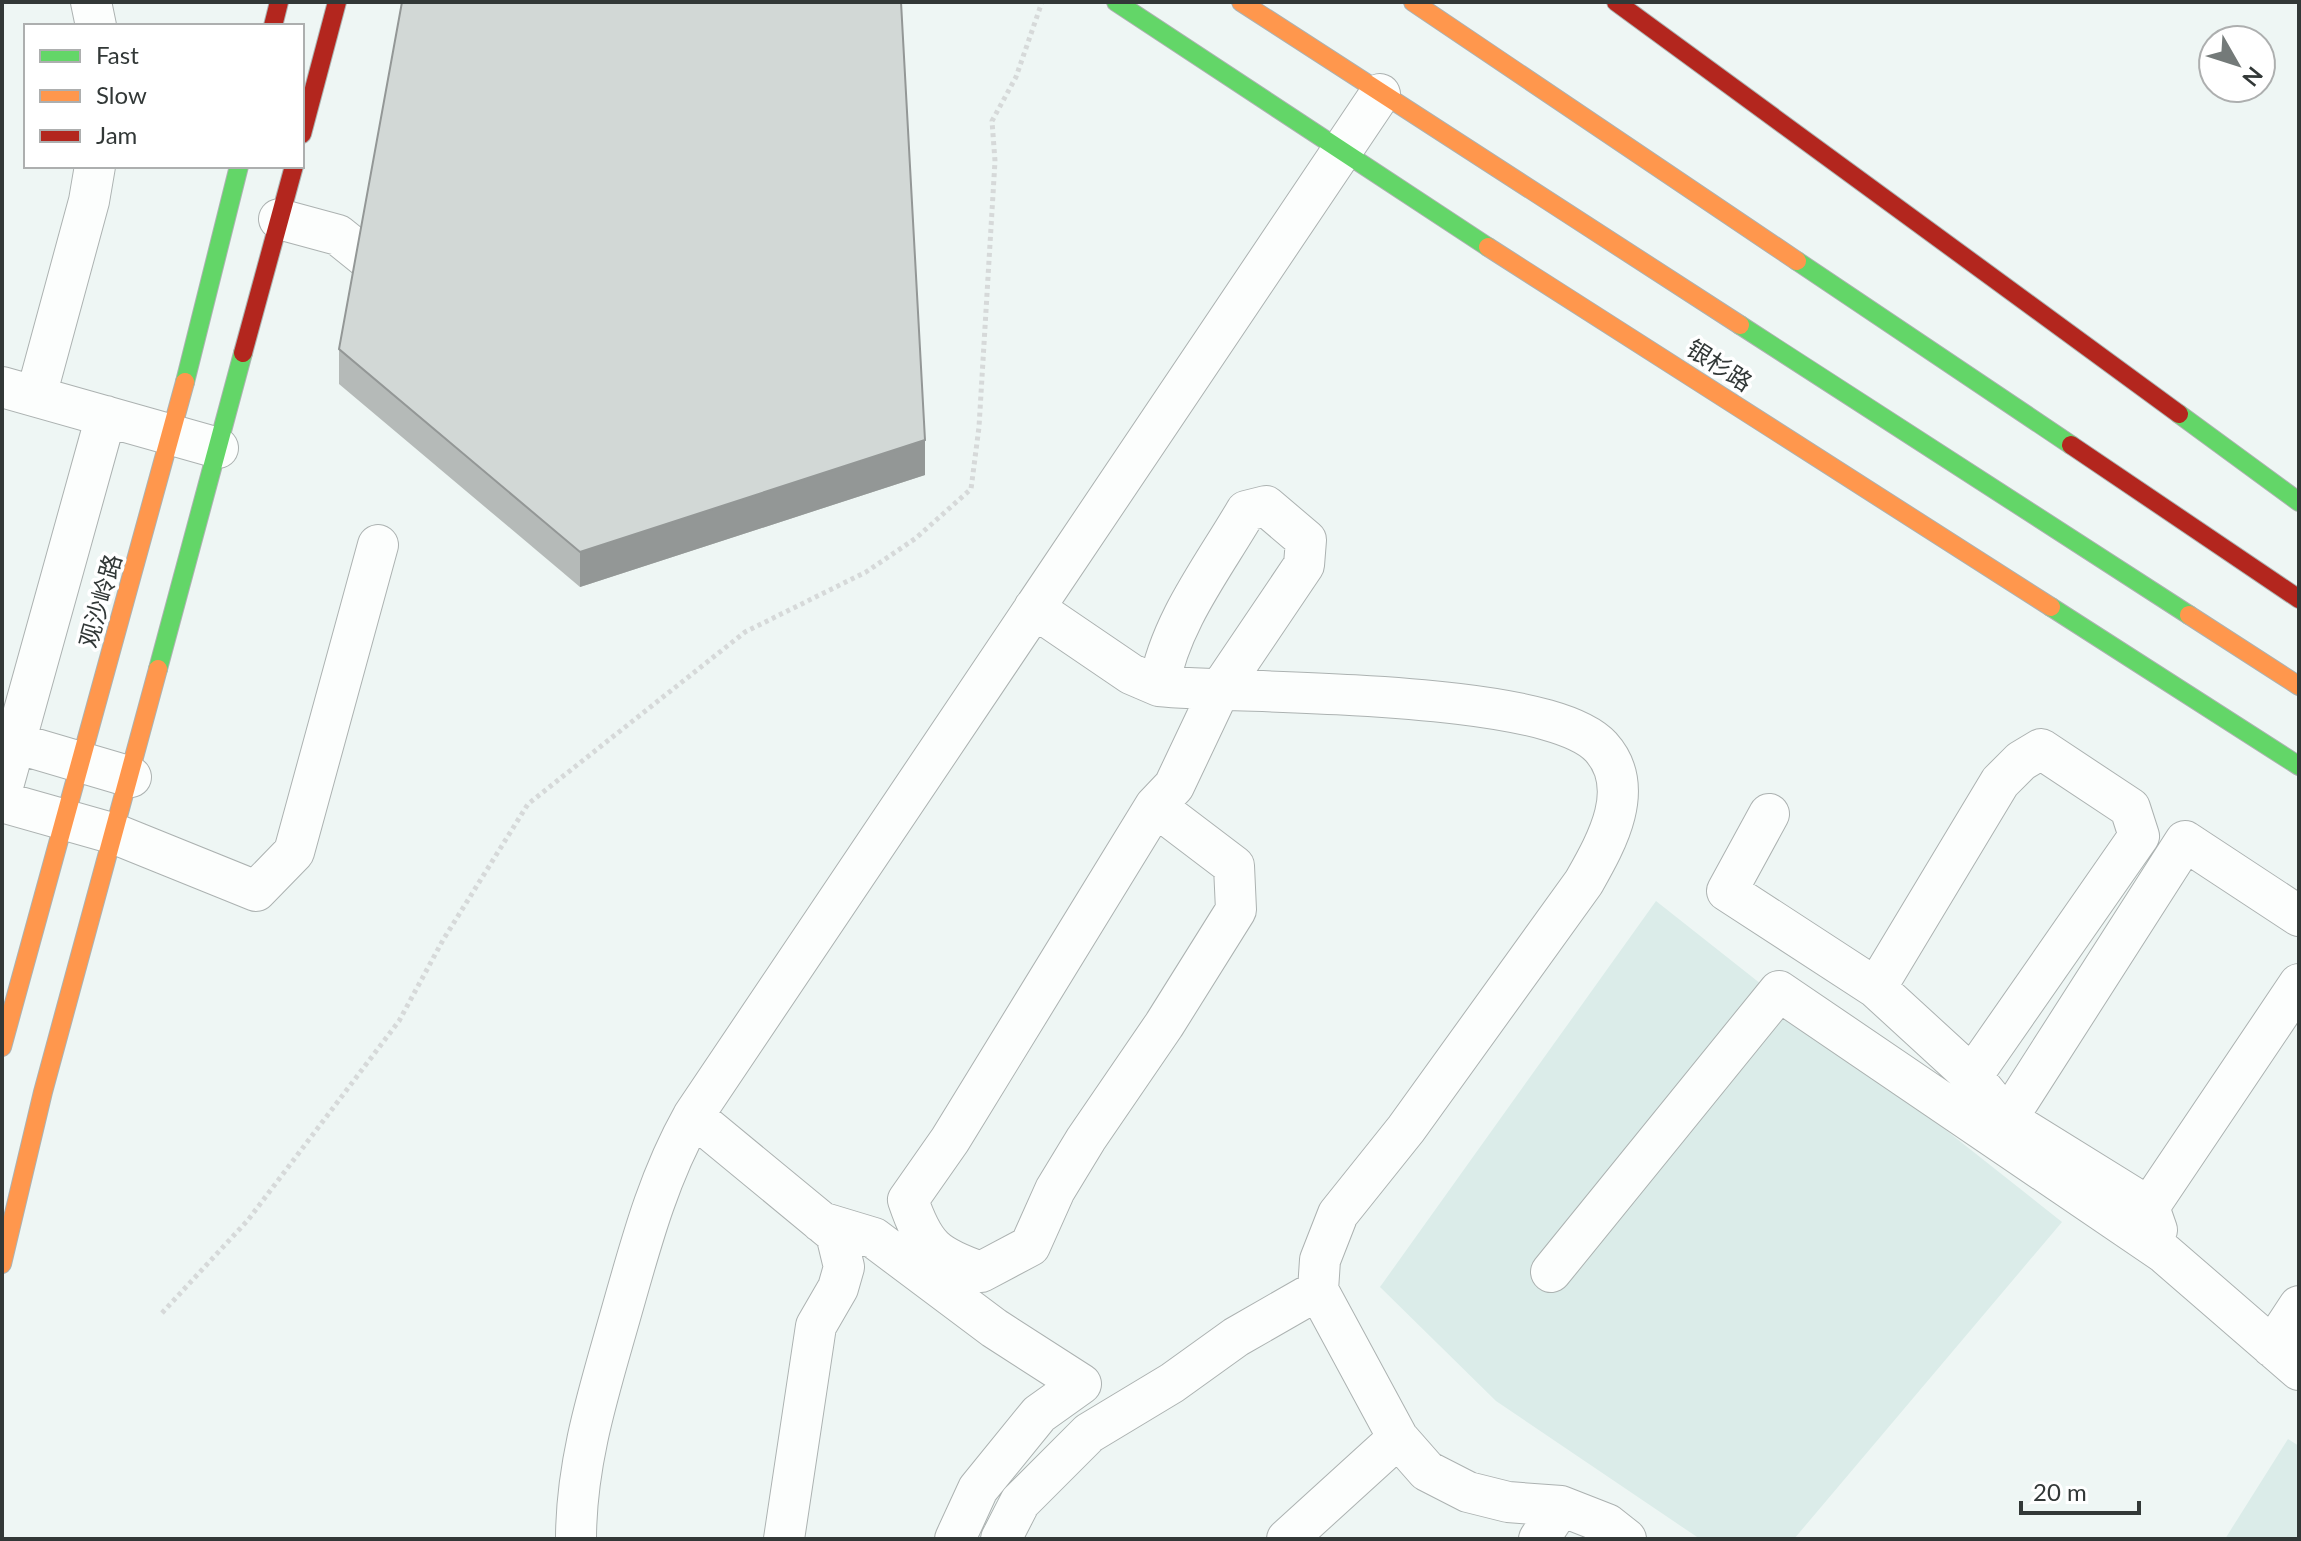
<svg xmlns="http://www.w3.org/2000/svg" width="2301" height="1541" font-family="Lato,'Noto Sans SC',sans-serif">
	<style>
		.built { fill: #dbece9 }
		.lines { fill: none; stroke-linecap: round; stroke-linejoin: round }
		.street-casing { stroke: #acb2b1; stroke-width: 42 }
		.fast-casing { stroke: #acb2b1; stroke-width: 20 }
		.slow-casing { stroke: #acb2b1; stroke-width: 20 }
		.jam-casing { stroke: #acb2b1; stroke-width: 20 }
		.path { stroke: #d6d9d9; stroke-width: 5; stroke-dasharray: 4 4; stroke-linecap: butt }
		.street { stroke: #fcfefd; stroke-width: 40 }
		.fast { stroke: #63d668; stroke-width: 18 }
		.slow { stroke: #ff974d; stroke-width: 18 }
		.jam { stroke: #b3261e; stroke-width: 18 }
		.wall { fill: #b5bab8 }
		.shaded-wall { fill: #939796 }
		.building { fill: #d2d8d6; stroke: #939796; stroke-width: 2 }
		.labels { text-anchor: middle; stroke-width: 7; stroke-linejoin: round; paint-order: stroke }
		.street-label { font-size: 24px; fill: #323837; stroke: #fff }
	</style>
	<rect width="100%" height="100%" fill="#eef6f4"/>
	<path class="built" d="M1656,901L2062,1222L1794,1539H1700L1496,1401L1380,1287Z
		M2288,1439L2299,1446V1539H2225Z"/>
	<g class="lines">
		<g class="street-casing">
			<path id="street" d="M91,2L96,26
				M279,219L338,235L400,285
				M2,387L218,448
				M36,396L89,201L95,166
				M1034,608L1131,674L1159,686C1248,695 1547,688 1601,747C1638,788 1606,843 1584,882L1406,1129L1338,1214L1320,1260L1318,1290L1398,1438L1427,1471L1468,1492L1508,1502L1561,1506L1607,1524L1626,1539
				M2,739L131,777
				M2,790L106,416
				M2,802L115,834L256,891L294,852L378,545
				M1155,806L1234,866L1236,910L1164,1025L1086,1139L1055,1190L1030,1246L981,1272C935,1256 924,1247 908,1200L950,1140L1155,806L1174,786L1219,691L1304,565L1306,540L1266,506L1246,511C1214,566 1170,622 1159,686
				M1769,814L1727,891L1876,988L1972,1076L2007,1119L2149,1207
				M1876,988L2000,782L2021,761L2041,749L2130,808L2139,836L1972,1076
				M693,1116L836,1234L844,1267L838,1288L816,1326L784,1539
				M2007,1119L2185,841L2299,916
				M821,1222L874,1238L994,1328L1081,1384L1039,1414L978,1489L955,1539
				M2157,1230L2149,1207L2299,984
				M1551,1272L1779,991L2164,1253L2299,1370
				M2272,1347L2299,1306
				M576,1539C576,1462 599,1391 620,1317C640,1247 657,1180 693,1116L1380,94
				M1001,1539L1020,1502L1089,1433L1172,1383L1236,1337L1318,1290
				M1287,1539L1398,1438
				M1539,1539L1561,1506"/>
		</g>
		<g class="fast-casing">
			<path id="fast" d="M1116,2L1488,247
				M1797,261L2071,445
				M1740,325L2189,615
				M185,382L239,166
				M2179,414L2299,502
				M2051,607L2299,766
				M158,669L243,353"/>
		</g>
		<g class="slow-casing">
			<path id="slow" d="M1241,2L1740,325
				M1413,2L1797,261
				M1488,247L2051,607
				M2189,615L2299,686
				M2,1047L185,382
				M2,1264L43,1092L158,669"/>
		</g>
		<g class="jam-casing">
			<path id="jam" d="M1616,2L2179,414
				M273,26L279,2
				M302,134L337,2
				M243,353L294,166
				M2071,445L2299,599"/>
		</g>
		<path class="path" d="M162,1313L248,1220L399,1021L443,940L528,804L745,632L866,572L916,538L971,489L979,427L995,161L992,121L1016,77L1042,2"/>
		<use href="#street" class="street"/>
		<use href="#fast" class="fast"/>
		<use href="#slow" class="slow"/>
		<use href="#jam" class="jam"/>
	</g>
	<path class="wall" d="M339,349L925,475L580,587L339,384Z"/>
	<path class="shaded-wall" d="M925,440V475L580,587V552Z"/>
	<path class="building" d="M402,2H901L925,440L580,552L339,349Z"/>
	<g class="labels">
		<g class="street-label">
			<text transform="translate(1719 366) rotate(33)" y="8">银杉路</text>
			<text transform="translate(101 601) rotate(-74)" y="8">观沙岭路</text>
		</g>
	</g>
	<rect width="2301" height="1541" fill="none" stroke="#323837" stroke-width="8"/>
	<rect x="24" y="24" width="280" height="144" fill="#ffffff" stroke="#adafaf" stroke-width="2"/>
	<rect x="40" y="50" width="40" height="12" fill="#63d668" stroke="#adafaf" stroke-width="2"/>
	<text x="96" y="64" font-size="24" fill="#323837">Fast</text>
	<rect x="40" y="90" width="40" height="12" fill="#ff974d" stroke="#adafaf" stroke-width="2"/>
	<text x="96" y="104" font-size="24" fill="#323837">Slow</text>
	<rect x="40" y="130" width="40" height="12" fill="#b3261e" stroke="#adafaf" stroke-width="2"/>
	<text x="96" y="144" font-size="24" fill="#323837">Jam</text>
	<g transform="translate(2237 64) rotate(129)"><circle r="38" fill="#ffffff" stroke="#adafaf" stroke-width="2"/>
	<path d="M0-6L14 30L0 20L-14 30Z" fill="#747a79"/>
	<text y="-12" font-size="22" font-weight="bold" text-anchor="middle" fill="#323837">N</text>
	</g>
	<path d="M2021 1501v12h118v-12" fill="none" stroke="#323837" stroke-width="4"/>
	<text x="2033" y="1501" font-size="24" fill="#323837" stroke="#ffffff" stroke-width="6" paint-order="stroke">20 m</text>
</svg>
